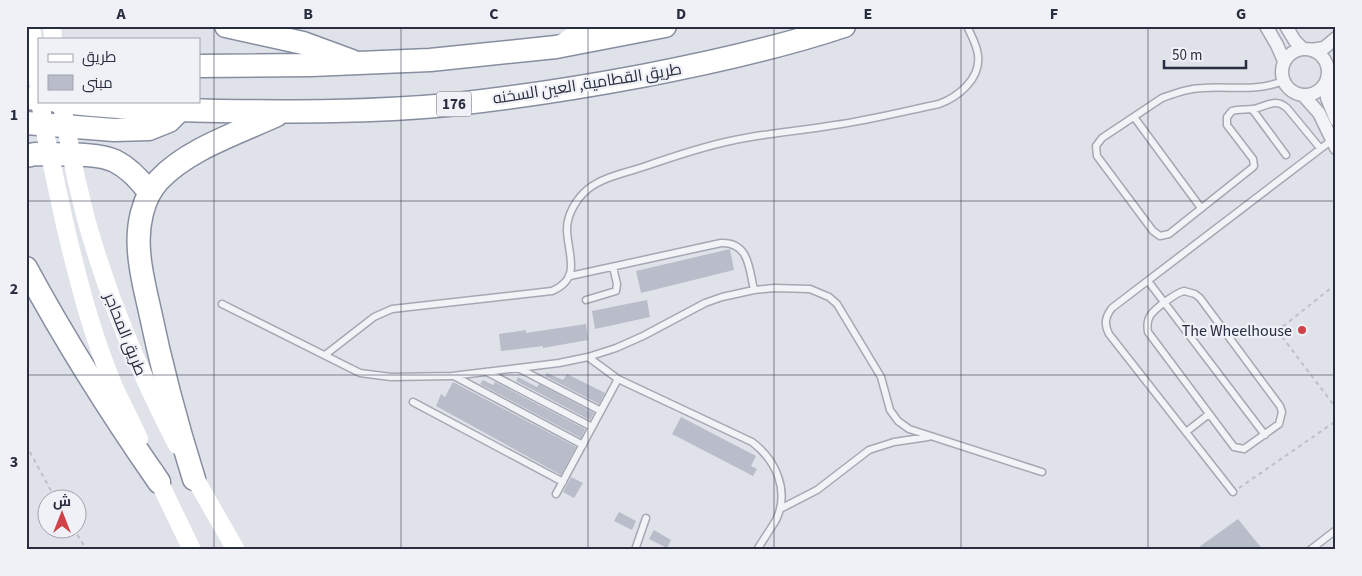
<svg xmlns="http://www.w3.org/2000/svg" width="1362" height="576" font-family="'Source Sans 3',Cairo,sans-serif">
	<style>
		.building { fill: #b9bdc9 }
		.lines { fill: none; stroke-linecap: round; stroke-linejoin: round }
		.lane-casing { stroke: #a4a8b3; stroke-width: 9 }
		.street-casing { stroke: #a4a8b3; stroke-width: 15 }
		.highway-casing { stroke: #868ea0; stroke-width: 25 }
		.path { stroke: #bdc0c7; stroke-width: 2; stroke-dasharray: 4 4; stroke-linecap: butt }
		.lane { stroke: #f2f3f7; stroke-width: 6 }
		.street { stroke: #f2f3f7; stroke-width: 12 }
		.secondary { stroke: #fff; stroke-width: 18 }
		.highway { stroke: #fff; stroke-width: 22 }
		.secondary-bridge { stroke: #fff; stroke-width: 18 }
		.grid { fill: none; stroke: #282e40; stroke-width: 1; stroke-opacity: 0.55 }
		.poi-dot { fill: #d04248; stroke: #eff1f6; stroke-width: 2 }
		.labels { text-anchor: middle; stroke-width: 4.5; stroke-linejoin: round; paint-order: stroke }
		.shield { fill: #eff1f6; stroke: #646877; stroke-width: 1 }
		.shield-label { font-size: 15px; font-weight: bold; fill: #282e40 }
		.street-label { font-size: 16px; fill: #282e40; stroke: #eff1f6 }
		.poi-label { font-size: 16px; fill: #282e40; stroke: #eff1f6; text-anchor: end }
		.neatline { fill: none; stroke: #282e40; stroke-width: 2 }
		.grid-label { font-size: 16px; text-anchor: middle; font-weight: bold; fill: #282e40 }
	</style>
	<rect width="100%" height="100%" fill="#dfe2e9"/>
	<path class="building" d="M730,249L734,270L641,293L636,271Z
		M647,300L650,317L595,329L592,311Z
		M586,324L588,340L543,348V346L501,351L499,334L526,330V333Z
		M547,373L563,380L567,374L605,393L599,404L545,376Z
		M518,377L537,387L539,384L594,413L590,420L516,381Z
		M483,380L493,385L495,382L585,429L581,438L480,384Z
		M453,382L576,447L561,475L436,406L441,394L445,397Z
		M681,417L756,456L751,466L757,469L753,476L672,434Z
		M571,477L583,483L574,498L563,492Z
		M619,512L636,521L632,530L614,521Z
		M1238,519L1263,550H1195Z
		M654,530L671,540L667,548L649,539Z"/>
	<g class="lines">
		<g class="lane-casing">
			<path id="lane" d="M1283,81C1257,92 1231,86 1203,88C1189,88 1176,93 1162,98L1102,138L1096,146L1097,156L1153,231L1160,236L1169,234L1252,168L1254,166L1253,159L1227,125V117L1232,111C1239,109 1246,110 1253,109C1266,107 1275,97 1287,108L1320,148
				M1252,109L1286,155
				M1134,117L1201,208
				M570,276L721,243C749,242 749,268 754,290
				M1148,281L1265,435
				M1184,291L1195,294L1200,298L1280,406L1282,412L1279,424L1244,449L1234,447L1148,332C1147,326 1147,321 1150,316C1155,308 1176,293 1184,291Z
				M586,300L616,291L617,284L613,267
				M222,304L360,373L391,377L452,376L559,363L588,357L616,348L643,336L705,303L722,297L754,290L774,288L810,289L829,297L837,304L881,377L890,410L898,421L909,429L1042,472
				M325,355L374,317L392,309L552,291C583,278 567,253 567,229C567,214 577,198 588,189C603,177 625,173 643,167C672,157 701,147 730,141C765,133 800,131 835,125C870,120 905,111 939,104C958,97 981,79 978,55C977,45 971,35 967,26
				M588,357L618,379L752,442C776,460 790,491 776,520C770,530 763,540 757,550
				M518,368L601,411
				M487,372L592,427
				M454,376L583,445
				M413,402L563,482
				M1186,432L1209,414
				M1233,492L1109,334C1104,324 1105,317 1112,308L1332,140
				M556,494L618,379
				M780,509L817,490L869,450L894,442L928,437
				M635,550L646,518
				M1310,550L1336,530"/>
		</g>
		<g class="street-casing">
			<path id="street" d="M1266,26L1277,45L1284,61
				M1286,26L1295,41L1303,49
				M1282 72a23 23 0 1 1 46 0a23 23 0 1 1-46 0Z
				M1311,50L1324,48L1336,38
				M1327,80V98L1336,120
				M1303,95L1319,113L1336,148"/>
		</g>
		<g class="highway-casing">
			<path id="highway" d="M226,26L303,43L352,61
				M199,66L311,65L430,60L556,47L665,26
				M26,98L39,99
				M56,101C110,108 165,110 219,111C295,112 372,112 448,105C513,98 578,88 642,76C710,63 778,48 844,26
				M26,123L114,130L149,129L169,121L180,110
				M26,156L35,154C57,155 96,152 115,161C129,168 140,180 149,192
				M26,268C66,342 111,413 159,482
				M194,479C176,422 161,365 149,307C145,289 140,270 139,251C137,227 142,198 159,180C188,149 238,133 277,115"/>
		</g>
		<path class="path" d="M1336,284L1281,328L1280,334L1336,408
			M26,445L55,498
			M1239,488L1336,421
			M73,528L87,550"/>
		<use href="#lane" class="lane"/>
		<use href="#street" class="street"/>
		<path class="secondary" d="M52,26L53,39
			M561,44L588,26
			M86,219C109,301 138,369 177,445
			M65,225C78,280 92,335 114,387C122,404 131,421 139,439
			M189,468L236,550
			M154,471L192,550"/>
		<use href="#highway" class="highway"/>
		<path class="secondary-bridge" d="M31,26L39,90
			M40,101L47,142L65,225
			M61,101L76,178L86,219"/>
	</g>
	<path class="grid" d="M214,26V550M401,26V550M588,26V550M774,26V550M961,26V550M1148,26V550M26,201H1336M26,375H1336"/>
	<circle class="poi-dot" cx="1302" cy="330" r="5"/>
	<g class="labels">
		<rect class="shield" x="436.5" y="91.5" width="35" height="25" rx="4"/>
		<g class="shield-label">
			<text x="454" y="109">176</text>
		</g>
		<g class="street-label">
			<text transform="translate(587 83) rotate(-9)" y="6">طريق القطامية, العين السخنه</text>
			<text transform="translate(126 334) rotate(68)" y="6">طريق المحاجر</text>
		</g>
		<g class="poi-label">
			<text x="1292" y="336">The Wheelhouse</text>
		</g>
	</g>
	<rect width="1362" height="576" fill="none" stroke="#eff1f6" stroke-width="55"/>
	<rect x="38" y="38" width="162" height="65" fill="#eff1f6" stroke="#9fa3ad"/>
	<rect x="48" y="54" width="25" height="8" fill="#ffffff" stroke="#9fa3ad"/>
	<text x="82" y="62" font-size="15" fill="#282e40">طريق</text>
	<rect x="48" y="75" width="25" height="15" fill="#b9bdc9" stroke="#9fa3ad"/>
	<text x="82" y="88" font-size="15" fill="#282e40">مبنى</text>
	<g transform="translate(62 514)"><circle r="24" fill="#eff1f6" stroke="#9fa3ad"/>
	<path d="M0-4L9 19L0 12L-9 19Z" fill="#d04248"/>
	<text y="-8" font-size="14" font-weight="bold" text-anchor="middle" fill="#282e40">ش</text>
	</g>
	<path d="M1164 60v8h82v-8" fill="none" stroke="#282e40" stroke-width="2.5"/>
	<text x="1172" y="60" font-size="15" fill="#282e40" stroke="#eff1f6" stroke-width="4" paint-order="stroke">50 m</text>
	<rect x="28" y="28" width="1306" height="520" class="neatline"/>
	<g class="grid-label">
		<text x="121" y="19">A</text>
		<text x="308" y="19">B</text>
		<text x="494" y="19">C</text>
		<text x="681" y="19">D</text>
		<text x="868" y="19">E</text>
		<text x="1054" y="19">F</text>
		<text x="1241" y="19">G</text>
		<text x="14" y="120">1</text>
		<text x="14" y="294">2</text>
		<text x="14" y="467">3</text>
	</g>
</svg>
